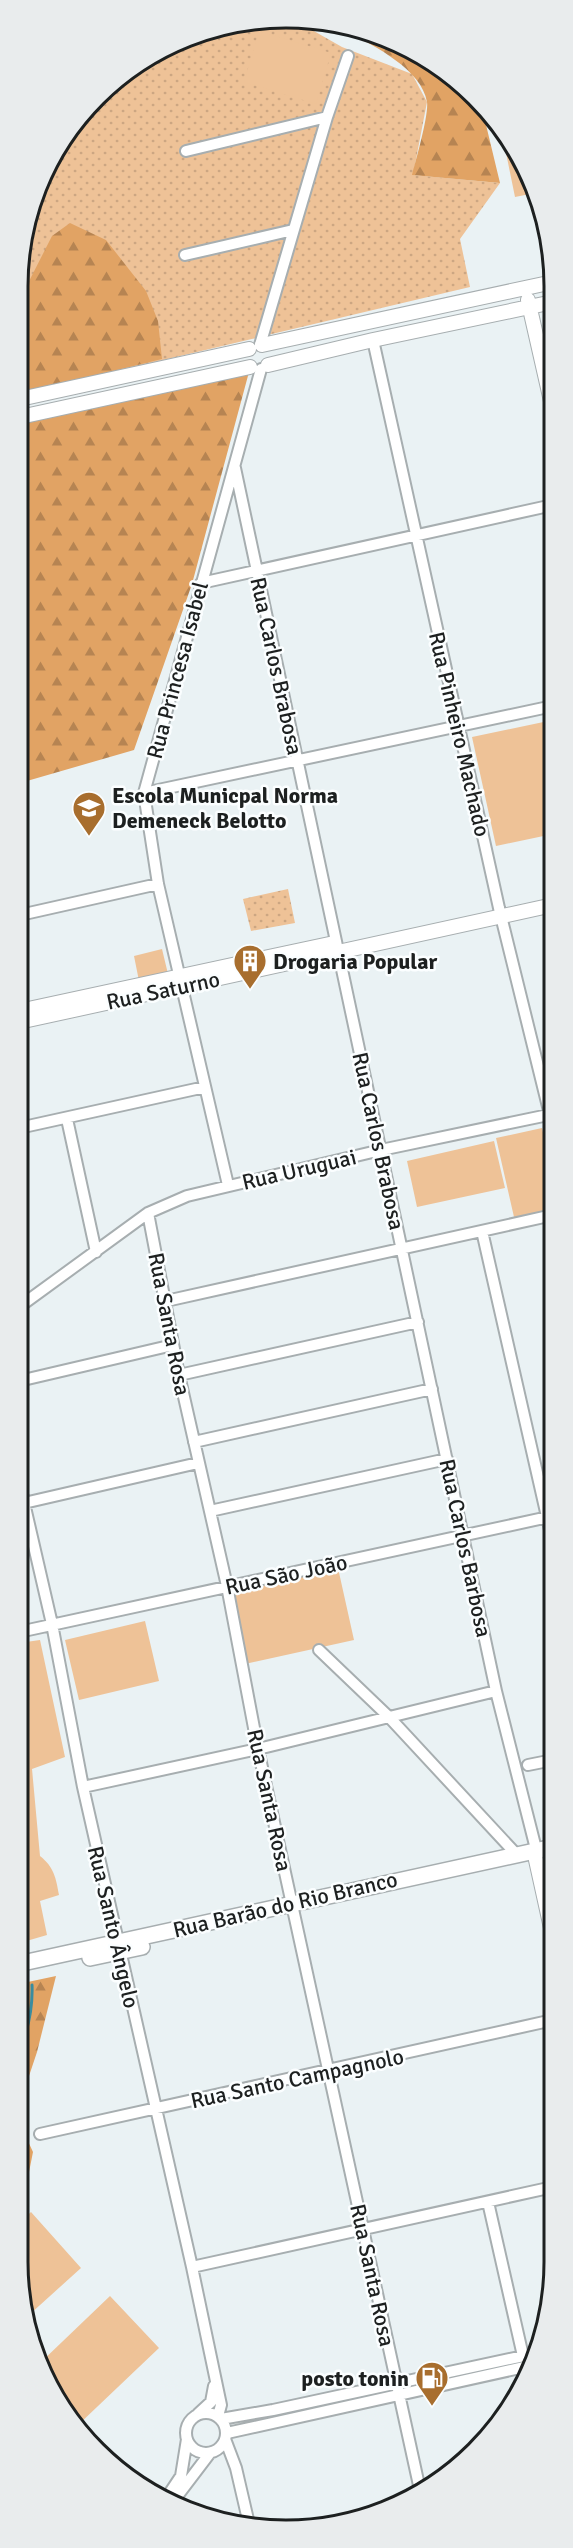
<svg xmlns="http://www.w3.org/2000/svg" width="573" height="2548" font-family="Signika,sans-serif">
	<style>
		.grass { fill: url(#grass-dots) }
		.forest { fill: url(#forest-firs) }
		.park { fill: #eec297 }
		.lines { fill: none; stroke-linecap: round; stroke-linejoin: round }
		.stream { stroke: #398c9f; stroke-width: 3 }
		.minor-casing { stroke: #a7aeb0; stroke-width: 14 }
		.tertiary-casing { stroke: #a7aeb0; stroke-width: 16 }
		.secondary-casing { stroke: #a7aeb0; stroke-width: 18 }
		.minor { stroke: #fff; stroke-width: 10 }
		.tertiary { stroke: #fff; stroke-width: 14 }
		.secondary { stroke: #fff; stroke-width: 15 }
		.labels { text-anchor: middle; stroke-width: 5; stroke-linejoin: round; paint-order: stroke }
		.street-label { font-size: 22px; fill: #1d2020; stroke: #fbfeff }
		.poi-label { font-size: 22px; font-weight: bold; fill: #1d2020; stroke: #fbfeff; text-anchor: start }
		.rim { fill: none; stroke: #1d2020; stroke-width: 3 }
	</style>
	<defs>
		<pattern id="grass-dots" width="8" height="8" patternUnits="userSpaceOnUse" patternTransform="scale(1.5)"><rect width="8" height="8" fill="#eec297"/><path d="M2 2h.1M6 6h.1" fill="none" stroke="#cca682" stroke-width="1.8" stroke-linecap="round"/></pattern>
		<pattern id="forest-firs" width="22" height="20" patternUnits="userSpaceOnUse" patternTransform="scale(1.5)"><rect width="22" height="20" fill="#e1a364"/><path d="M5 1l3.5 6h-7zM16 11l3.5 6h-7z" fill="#b68452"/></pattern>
	</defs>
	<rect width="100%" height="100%" fill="#eaf2f4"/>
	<path class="grass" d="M298,22L342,47L412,74L427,102L413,175L500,183L460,239L470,287L20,394V251L54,152L123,73L217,27L220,30L224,27Z
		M288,889L295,923L251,931L243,899Z"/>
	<path class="forest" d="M349,29L406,46L477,97L481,104L500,183L412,175C416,160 429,114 427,102C422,70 375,46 349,33Z
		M70,223L106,240L146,291L158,321L162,359L20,394V299L52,236Z
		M249,372L192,584L134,750L20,783V423Z
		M56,1976L37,2052L25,2088L20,2124L33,2152L25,2192L18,2201V1992L23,1983Z"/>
	<path class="park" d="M259,31L331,53L316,104L244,82Z
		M509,142L527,168L535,193L515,197L504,143Z
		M553,720V834L496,846L472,737Z
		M162,949L168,974L139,981L134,956Z
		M542,1128L553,1178V1209L514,1217L496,1138Z
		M494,1141L505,1188L417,1207L407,1161Z
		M338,1568L354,1640L245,1664L229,1592Z
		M145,1621L159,1681L79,1700L65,1640Z
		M40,1640L65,1757L32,1769L40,1856C54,1867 56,1878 59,1895L40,1901L47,1935L23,1942L22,1953H18L19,1643Z
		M31,2212L81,2268L29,2315L18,2261V2224Z
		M110,2296L159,2348L77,2426L39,2364Z"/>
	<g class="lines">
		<path class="stream" d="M19,1825L26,1893L27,1948
			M18,2054C28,2031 33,2010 32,1985"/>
		<g class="minor-casing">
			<path id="minor" d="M186,151L327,117
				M185,255L293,230
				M373,340L499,908L553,1127
				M260,345L327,117L348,56
				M235,468L496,1691L535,1845L534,1851
				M201,583L553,505
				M144,793L553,706
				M20,915L158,884
				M67,1119L96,1252
				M19,1128L205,1087
				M228,1185L158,884L144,793L261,369
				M148,1213L179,1375L227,1586L258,1749L420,2490
				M482,1231L553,1543
				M166,1301L553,1215
				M19,1307L148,1213L187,1196L381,1150L553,1114
				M179,1375L418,1322
				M19,1381L173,1345
				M194,1442L432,1389
				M19,1481L52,1624L83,1787L192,2267L221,2405L218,2416
				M24,1503L198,1463
				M210,1511L447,1459
				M19,1632L553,1516
				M319,1650L389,1717L517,1855
				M528,1765L553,1760
				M83,1787L258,1749L496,1691
				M40,2134L553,2020
				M488,2202L523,2356
				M192,2267L553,2187
				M186 2433a20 20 0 1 1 40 0a20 20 0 1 1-40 0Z
				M198,2414L211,2402L214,2386
				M221,2419L273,2410L533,2354
				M227,2433L529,2366
				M225,2439L236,2468L249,2524
				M165,2500L181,2476L187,2439
				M172,2503L210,2453"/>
		</g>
		<g class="tertiary-casing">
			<path id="tertiary" d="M528,300L553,410
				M262,345L553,282
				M268,365L373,340L553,302
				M20,399L249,349
				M20,417L250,367
				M19,1011L334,943
				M19,1022L553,905
				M534,1851L553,1937"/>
		</g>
		<g class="secondary-casing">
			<path id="secondary" d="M90,1958L142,1947
				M18,1964L553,1847"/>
		</g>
		<use href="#minor" class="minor"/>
		<use href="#tertiary" class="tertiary"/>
		<use href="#secondary" class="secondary"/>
	</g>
	<defs>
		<g id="school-pin" transform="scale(1.725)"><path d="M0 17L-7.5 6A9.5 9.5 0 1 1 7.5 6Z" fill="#a86e2e" stroke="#fbfeff"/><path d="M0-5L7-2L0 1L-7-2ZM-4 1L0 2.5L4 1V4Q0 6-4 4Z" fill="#fff"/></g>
		<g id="building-pin" transform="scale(1.725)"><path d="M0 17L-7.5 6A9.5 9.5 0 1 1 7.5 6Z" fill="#a86e2e" stroke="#fbfeff"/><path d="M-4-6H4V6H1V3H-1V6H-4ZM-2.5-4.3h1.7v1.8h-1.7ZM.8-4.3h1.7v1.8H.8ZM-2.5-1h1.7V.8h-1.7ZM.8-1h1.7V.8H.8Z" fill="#fff"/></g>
		<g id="fuel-pin" transform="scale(1.725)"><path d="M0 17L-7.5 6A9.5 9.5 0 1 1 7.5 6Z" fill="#a86e2e" stroke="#fbfeff"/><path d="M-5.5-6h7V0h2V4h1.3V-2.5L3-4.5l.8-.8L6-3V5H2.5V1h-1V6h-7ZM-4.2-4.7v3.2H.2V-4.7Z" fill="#fff"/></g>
	</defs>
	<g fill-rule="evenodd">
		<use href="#school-pin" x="89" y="808"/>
		<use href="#building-pin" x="250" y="961"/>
		<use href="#fuel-pin" x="432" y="2378"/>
	</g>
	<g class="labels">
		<g class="street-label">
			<text transform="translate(277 666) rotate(78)" y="8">Rua Carlos Brabosa</text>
			<text transform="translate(177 670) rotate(-75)" y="8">Rua Princesa Isabel</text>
			<text transform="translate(460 734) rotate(77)" y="8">Rua Pinheiro Machado</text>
			<text transform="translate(163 990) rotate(-12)" y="8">Rua Saturno</text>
			<text transform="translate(379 1141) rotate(78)" y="8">Rua Carlos Brabosa</text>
			<text transform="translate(299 1169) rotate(-13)" y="8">Rua Uruguai</text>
			<text transform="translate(170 1324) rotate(79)" y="8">Rua Santa Rosa</text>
			<text transform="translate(466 1548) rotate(78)" y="8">Rua Carlos Barbosa</text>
			<text transform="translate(286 1574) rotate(-12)" y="8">Rua São João</text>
			<text transform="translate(270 1800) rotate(78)" y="8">Rua Santa Rosa</text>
			<text transform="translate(285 1904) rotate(-13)" y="8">Rua Barão do Rio Branco</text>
			<text transform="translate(114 1927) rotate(77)" y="8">Rua Santo Ângelo</text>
			<text transform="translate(297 2078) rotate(-12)" y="8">Rua Santo Campagnolo</text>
			<text transform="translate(373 2275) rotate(78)" y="8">Rua Santa Rosa</text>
		</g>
		<g class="poi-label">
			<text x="112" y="803">Escola Municpal Norma<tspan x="112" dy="25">Demeneck Belotto</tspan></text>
			<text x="273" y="969">Drogaria Popular</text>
			<text x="409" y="2386" text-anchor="end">posto tonin</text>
		</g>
	</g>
	<path d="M0 0H573V2548H0ZM286 28H286A258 258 0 0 1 544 286V2262A258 258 0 0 1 286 2520H286A258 258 0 0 1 28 2262V286A258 258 0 0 1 286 28Z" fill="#e9eced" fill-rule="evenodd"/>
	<path class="rim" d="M286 28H286A258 258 0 0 1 544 286V2262A258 258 0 0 1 286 2520H286A258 258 0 0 1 28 2262V286A258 258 0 0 1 286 28Z"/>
</svg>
